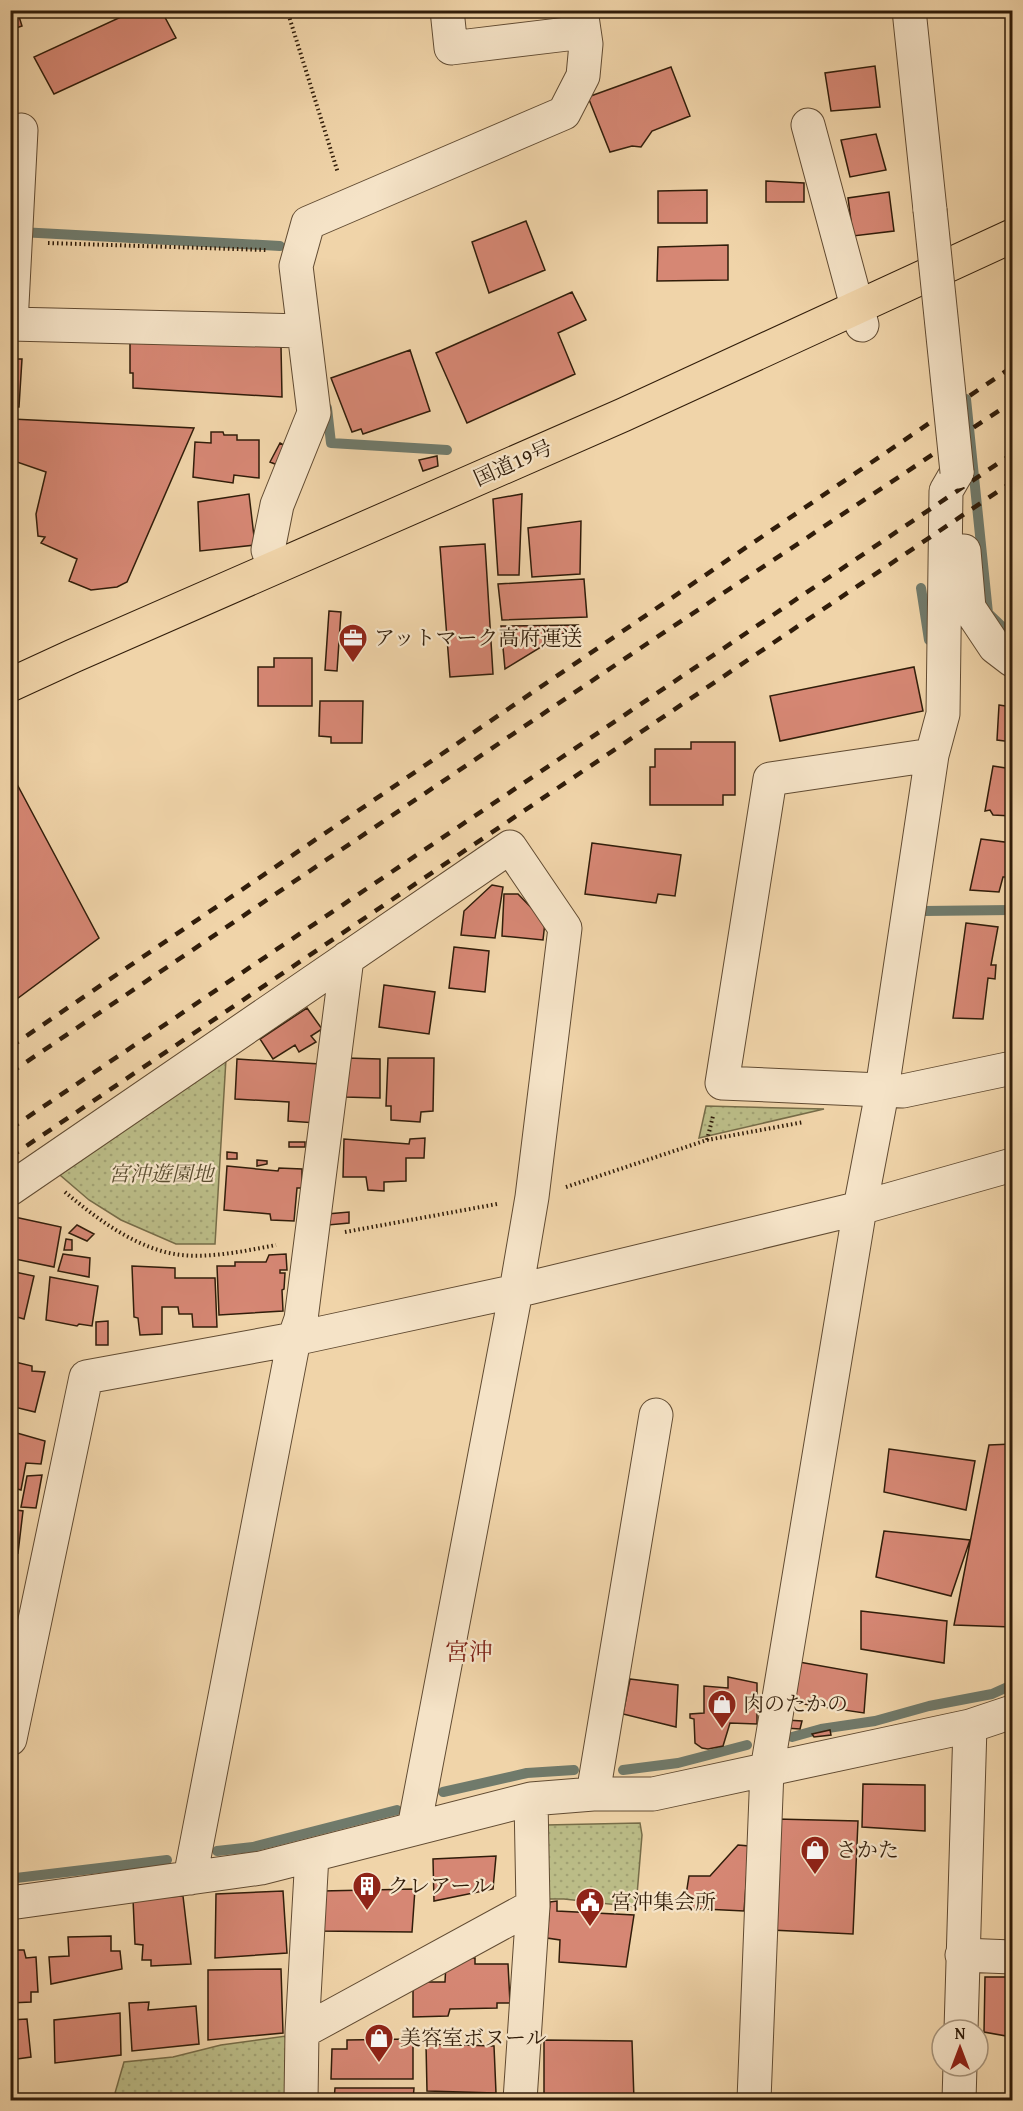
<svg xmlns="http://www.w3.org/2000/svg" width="1023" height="2111" font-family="'Gentium Book Plus','Noto Serif JP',serif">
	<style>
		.park { fill: url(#park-dots); stroke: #766c48; stroke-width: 1.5 }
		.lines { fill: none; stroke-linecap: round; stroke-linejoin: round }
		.stream { stroke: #707a6b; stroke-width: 10 }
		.building { fill: #d68774; stroke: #311d0a; stroke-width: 1.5 }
		.minor-casing { stroke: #614b32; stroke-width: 35 }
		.highway-casing { stroke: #311d0a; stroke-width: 35 }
		.path { stroke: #311d0a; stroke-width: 4; stroke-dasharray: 1.5 3; stroke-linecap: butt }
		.minor { stroke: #f5e3c7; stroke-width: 33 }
		.highway { stroke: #f0d4a9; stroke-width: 33 }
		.rail { stroke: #311d0a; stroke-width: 4.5; stroke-dasharray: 10 10; stroke-linecap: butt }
		.minor-bridge-casing { stroke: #614b32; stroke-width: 35; stroke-linecap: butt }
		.minor-bridge { stroke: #f5e3c7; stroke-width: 33 }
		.labels { text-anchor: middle; stroke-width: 4.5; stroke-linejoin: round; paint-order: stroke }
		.street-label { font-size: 21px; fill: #311d0a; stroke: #f5e3c7 }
		.poi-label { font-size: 21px; fill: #311d0a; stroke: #f5e3c7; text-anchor: start }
		.park-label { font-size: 21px; font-style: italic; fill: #5a4d30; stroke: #f5e3c7 }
		.quarter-label { font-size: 24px; fill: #7a1f14; stroke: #f5e3c7 }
	</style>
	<defs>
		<pattern id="park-dots" width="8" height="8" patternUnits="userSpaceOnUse" patternTransform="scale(1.5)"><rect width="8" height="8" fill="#bbbc87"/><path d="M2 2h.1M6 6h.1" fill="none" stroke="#a1a173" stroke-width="1.8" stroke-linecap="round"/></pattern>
	</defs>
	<rect width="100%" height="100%" fill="#f0d4a9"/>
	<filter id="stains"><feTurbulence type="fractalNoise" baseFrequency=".00333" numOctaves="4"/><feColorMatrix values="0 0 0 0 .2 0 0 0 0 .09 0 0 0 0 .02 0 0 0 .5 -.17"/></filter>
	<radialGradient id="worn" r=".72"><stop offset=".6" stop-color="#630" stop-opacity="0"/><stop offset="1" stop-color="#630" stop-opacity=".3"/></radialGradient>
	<path class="park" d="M226,1059L215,1244H176L121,1220L89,1200L60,1175Z
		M706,1106L824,1109L699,1138Z
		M640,1823L642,1835L636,1907L564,1899H545L546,1825Z
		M293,2035L291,2100H172L122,2096L115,2093L124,2062L173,2057L221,2045Z"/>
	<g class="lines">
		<path class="stream" d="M20,232L280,246
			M966,399L988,613L1012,636
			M327,408L331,443L447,450
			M921,588L929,640
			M924,911L1012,910
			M792,1737L821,1729L875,1721L929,1706L992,1694L1012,1685
			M623,1770L678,1763L747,1745
			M443,1792L527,1773L574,1770
			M217,1851L253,1847L397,1810
			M16,1878L167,1860"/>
	</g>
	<path class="building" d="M10,10H17L22,26L10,30Z
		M136,10H161L176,38L54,94L34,57Z
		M875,66L880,107L831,111L825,73Z
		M671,67L690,116L652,131L641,147L632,146L610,152L588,97Z
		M876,134L886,170L850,177L841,140Z
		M766,181L804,183V202H766Z
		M707,190V223H658V191Z
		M889,192L894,231L853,236L848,198Z
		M526,221L545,270L489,293L472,242Z
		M728,245V280L657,281L658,247Z
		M572,292L586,320L558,333L575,374L467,423L436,353Z
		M130,343L281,346L282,397L133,388V373H130Z
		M410,350L430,411L363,434L361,429L352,432L331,378Z
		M10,359H22L19,407L10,406Z
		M12,419L194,428L127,582L117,587L91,590L69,581L77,559L41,543L45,537L38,536L36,514L46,472L14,461Z
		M211,432H223L224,435H237V440H259V478L234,475L233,483L193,477L195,442L211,443Z
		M280,443L289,448L280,466L270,462Z
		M437,456L438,466L423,471L419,460Z
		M249,494L255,545L200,551L198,502Z
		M522,494L519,575H498L493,499Z
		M581,521L580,574L532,577L528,528Z
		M485,544L493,674L450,677L440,547Z
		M584,579L587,617L502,620L498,584Z
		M329,611L341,612L337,671L325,670Z
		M577,625L505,669L501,626Z
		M274,658H312V706H258V667H274Z
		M914,667L923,711L780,741L770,696Z
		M320,701H363L362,743H331V737L319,736Z
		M999,705L1012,707V742L997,740Z
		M691,742H735V795H723V805H650V767H655V749H691Z
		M993,766L1012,769V816L993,815L990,810L985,811Z
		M10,771L99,938L10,1004Z
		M981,839L1012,843V877H1003L999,892L970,890Z
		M592,843L681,855L675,896L658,894L656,903L585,894Z
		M492,885L503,887L495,938L461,935L464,911Z
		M504,894H518L545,922L543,940L502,936Z
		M966,923L998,927L991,965H996L995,979L988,978L983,1019L953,1018Z
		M454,947L489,951L485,992L449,988Z
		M384,985L435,992L429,1034L379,1027Z
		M307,1008L322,1029L311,1036L316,1042L299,1052L295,1045L273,1059L260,1039Z
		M346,1058L380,1059V1098L345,1097Z
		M388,1058H434L433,1111L421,1112L420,1122L391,1120V1106H386Z
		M237,1059L320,1064L317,1123L288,1121L289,1102L235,1099Z
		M425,1138L424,1158H406V1181L384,1182V1191L368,1190L366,1177H343L344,1139L409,1144L410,1139Z
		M289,1142H305V1147H289Z
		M227,1152L237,1153V1159H227Z
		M257,1160L267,1161V1164L257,1166Z
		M227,1166L278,1171L279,1168L302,1169V1188H297L294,1221L271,1220L270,1214L224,1210Z
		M349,1212V1223L328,1225L327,1214Z
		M10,1216L61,1227L54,1267L10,1258Z
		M77,1225L94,1234L87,1241L69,1233Z
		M66,1239L72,1240V1250H64Z
		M63,1254L90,1258L89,1277L58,1271Z
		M286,1254L287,1270H280V1273H285L284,1289L282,1290L283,1311L219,1315L217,1266H235V1262H266L269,1255Z
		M132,1266L175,1268V1278H215L217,1327H193L192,1314H179L178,1307H162V1334L140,1335L138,1318L134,1317Z
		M10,1271L34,1276L24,1319L10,1315Z
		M50,1277L98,1286L92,1326L79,1324L77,1326L46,1320Z
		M108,1321V1345H96V1322Z
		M15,1362L32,1366V1371L45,1372L35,1412L10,1406V1364L13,1365Z
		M10,1431L45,1441L41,1464L26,1463L21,1490L10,1487Z
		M1012,1444V1627L954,1625L989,1445Z
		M889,1449L975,1461L966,1510L884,1492Z
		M42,1475L36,1508L21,1507L27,1476Z
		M10,1509L23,1511L18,1553L10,1551Z
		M884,1531L970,1540L951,1596L876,1577Z
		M861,1611L947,1621L944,1663L861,1649Z
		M799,1662L867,1674L864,1713L789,1702Z
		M728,1677L757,1683V1724L730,1723L723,1746L708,1749L702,1748L695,1743L694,1719L690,1718V1714L704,1713V1686L728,1688Z
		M630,1679L678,1685L676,1727L623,1714Z
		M786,1720L802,1721L800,1729L785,1728Z
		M830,1730L831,1735L814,1737L812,1734Z
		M863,1784L925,1785V1831L862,1827Z
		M776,1819L858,1821L853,1934L771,1930Z
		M738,1845L749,1846L744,1911L684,1908L689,1876H710Z
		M496,1856L493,1889L434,1901L433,1859Z
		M415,1889L412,1932L317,1931L322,1891Z
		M283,1891L287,1953L215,1958L216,1894Z
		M183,1896L191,1964L151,1966V1960H142L143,1945L135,1944L133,1899Z
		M557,1901V1911L634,1915L626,1967L559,1962L560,1940L547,1938L550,1902Z
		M111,1936V1951H120L122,1969L51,1984L49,1957L69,1956L68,1937Z
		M10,1950H24L26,1958L36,1957L38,1992H31V2002L10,2003Z
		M460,1958H475V1964H508L510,2003H497V2008L450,2009L448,2016L413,2017V1982H445L446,1963Z
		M281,1969L283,2033L208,2040V1970Z
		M985,1977H1012V2037L984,2032Z
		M149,2002L148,2010L196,2006L199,2044L132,2051L129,2003Z
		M120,2013L121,2055L55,2063L54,2020Z
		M27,2019L31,2057L10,2060V2020Z
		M413,2039V2079H331L332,2049H347V2040Z
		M544,2040L632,2041L634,2100H566L565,2094H544Z
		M426,2044L494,2046L496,2093L427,2091Z
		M335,2088H414L413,2100H334Z"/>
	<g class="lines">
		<g class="minor-casing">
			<path id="minor" d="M447,10L451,48L584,32
				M909,10L930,210
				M808,125L862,325
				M10,324L303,331
				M11,324L21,130
				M964,551L969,608L995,647L1012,660
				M274,567L268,550L277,505L314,413L296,266L308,223L564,113L583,76L586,44L581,10
				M932,755L770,779L722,1083L903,1091L1012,1068
				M10,1189L510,847L565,928L532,1197L516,1291L414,1828
				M10,1739L86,1377L294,1339L516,1291L860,1208L1012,1165
				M593,1794L656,1415
				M190,1878L294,1339L301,1319L347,958
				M10,1903L261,1868L531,1799L593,1794H653L970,1726L1012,1712
				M962,1955L1012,1957
				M961,2030L970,1726
				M302,2032L533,1906
				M301,2100L302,2032L312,1855
				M520,2100L533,1906L531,1799
				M754,2100L767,1770L860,1208L880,1103L932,755L943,714L946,491L957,472
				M959,2100L960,2066"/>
		</g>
		<g class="highway-casing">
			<path id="highway" d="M10,685L73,656L623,415L1012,236"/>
		</g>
		<path class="path" d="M287,10L338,173
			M48,243L266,250
			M707,1140L713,1116
			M566,1187L707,1140L804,1122
			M65,1192C97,1219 138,1250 181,1255C212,1258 245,1251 276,1245
			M345,1232L497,1204"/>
		<use href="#minor" class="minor"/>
		<use href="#highway" class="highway"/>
		<path class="rail" d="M10,1047L1012,367
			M10,1073L648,643L1012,402
			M10,1129L1012,454
			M10,1157L1012,482"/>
		<g class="minor-bridge-casing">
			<path id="minor-bridge" d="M930,210L957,472"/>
		</g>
		<use href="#minor-bridge" class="minor-bridge"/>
	</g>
	<defs>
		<g id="office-pin" transform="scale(1.5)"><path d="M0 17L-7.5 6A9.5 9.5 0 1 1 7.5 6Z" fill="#8f2418" stroke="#f5e3c7"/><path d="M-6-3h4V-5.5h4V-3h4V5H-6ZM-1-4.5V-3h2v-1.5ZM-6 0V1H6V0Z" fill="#fff"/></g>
		<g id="shop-pin" transform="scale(1.5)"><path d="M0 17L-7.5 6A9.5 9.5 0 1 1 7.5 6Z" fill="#8f2418" stroke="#f5e3c7"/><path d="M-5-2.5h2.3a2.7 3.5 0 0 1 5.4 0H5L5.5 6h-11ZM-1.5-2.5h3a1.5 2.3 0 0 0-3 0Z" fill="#fff"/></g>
		<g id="building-pin" transform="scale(1.5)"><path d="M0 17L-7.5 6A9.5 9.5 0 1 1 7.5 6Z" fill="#8f2418" stroke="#f5e3c7"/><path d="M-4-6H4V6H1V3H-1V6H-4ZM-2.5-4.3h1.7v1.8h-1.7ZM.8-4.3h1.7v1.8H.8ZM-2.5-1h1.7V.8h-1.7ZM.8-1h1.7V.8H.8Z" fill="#fff"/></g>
		<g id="civic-pin" transform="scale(1.5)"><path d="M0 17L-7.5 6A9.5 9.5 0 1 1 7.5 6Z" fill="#8f2418" stroke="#f5e3c7"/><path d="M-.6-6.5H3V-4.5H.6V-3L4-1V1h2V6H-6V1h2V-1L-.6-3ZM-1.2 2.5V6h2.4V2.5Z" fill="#fff"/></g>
	</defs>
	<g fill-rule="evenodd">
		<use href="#office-pin" x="353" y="638"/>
		<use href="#shop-pin" x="722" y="1704"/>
		<use href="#shop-pin" x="815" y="1850"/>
		<use href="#building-pin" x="367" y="1886"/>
		<use href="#civic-pin" x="590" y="1902"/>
		<use href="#shop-pin" x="379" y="2038"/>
	</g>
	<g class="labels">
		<g class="street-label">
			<text transform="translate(513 463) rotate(-24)" y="7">国道19号</text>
		</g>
		<g class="poi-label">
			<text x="374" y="645">アットマーク高府運送</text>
			<text x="743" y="1711">肉のたかの</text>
			<text x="836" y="1857">さかた</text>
			<text x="388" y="1893">クレアール</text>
			<text x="611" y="1909">宮沖集会所</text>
			<text x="400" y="2045">美容室ボヌール</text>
		</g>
		<g class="park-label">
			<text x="161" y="1181">宮沖遊園地</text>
		</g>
		<g class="quarter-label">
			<text x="469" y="1660">宮沖</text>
		</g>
	</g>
	<rect width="1023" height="2111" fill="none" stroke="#f0d4a9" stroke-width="36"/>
	<rect x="12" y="12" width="999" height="2087" fill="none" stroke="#311d0a" stroke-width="3"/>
	<rect x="18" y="18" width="987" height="2075" fill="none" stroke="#311d0a" stroke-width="1.5"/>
	<g transform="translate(960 2048)"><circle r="28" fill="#f5e3c7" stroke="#a7947b" stroke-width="1.5"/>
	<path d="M0-4.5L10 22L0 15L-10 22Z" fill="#8f2418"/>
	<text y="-9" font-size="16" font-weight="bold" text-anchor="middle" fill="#311d0a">N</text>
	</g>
	<rect width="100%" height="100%" filter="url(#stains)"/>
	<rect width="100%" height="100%" fill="url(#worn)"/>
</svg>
